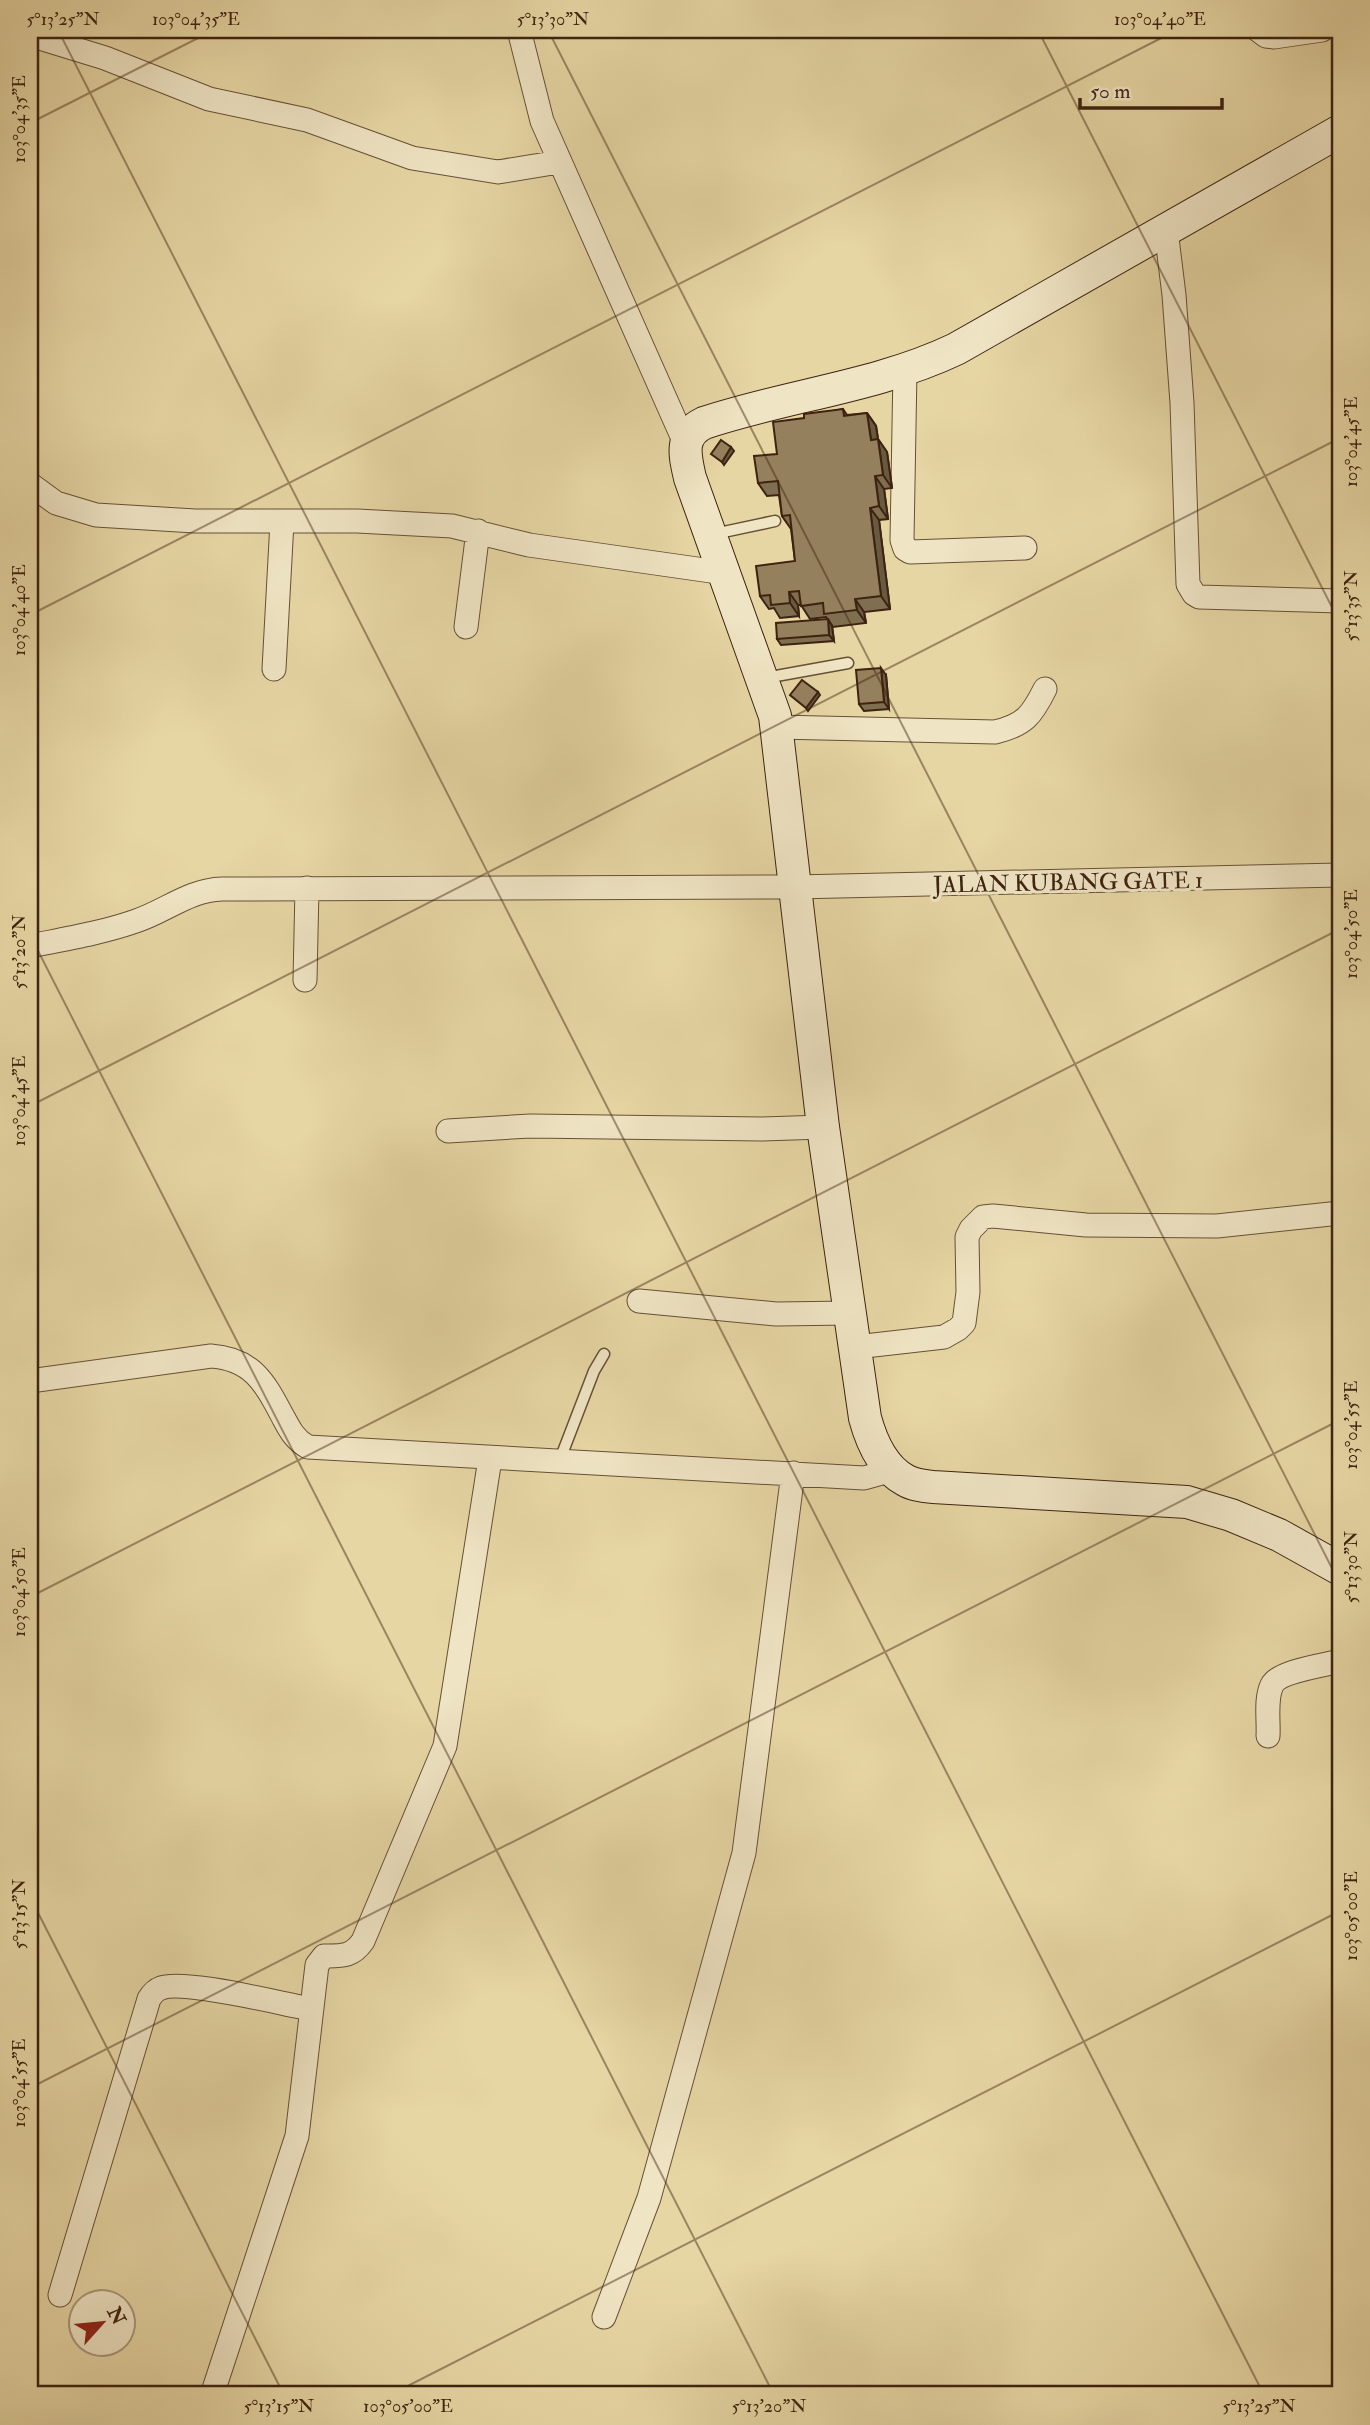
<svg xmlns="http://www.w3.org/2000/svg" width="1370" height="2425" font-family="'IM FELL Double Pica',serif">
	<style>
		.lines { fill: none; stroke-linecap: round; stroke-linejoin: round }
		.lane-casing { stroke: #675035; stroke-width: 13 }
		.street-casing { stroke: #675035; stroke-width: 25 }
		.secondary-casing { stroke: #3d2310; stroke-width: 34 }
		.lane { stroke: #efe4c4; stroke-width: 10 }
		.street { stroke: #efe4c4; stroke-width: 23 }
		.secondary { stroke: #efe4c4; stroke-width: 32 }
		.wall { fill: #806e50; stroke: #3d2310; stroke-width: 2 }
		.shaded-wall { fill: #685a41; stroke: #3d2310; stroke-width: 2 }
		.building { fill: #95805d; stroke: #3d2310; stroke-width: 2 }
		.ticks { fill: none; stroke: #3d2310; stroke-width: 2; stroke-opacity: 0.45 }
		.labels { text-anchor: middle; stroke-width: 6; stroke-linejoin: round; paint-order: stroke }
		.street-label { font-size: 23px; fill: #3d2310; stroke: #efe4c4 }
		.neatline { fill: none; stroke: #3d2310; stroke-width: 2.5 }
		.ticks-label { font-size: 18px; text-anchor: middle; fill: #3d2310 }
	</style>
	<rect width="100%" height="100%" fill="#e6d6a4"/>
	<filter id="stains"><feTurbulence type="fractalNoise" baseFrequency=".00286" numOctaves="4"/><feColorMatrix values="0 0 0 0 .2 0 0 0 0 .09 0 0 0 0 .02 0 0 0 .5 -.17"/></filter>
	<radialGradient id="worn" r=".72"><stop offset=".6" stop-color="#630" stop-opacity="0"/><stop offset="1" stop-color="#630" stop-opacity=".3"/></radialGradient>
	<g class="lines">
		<g class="lane-casing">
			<path id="lane" d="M714,534L775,521
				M765,678L848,663
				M559,1462L594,1371L604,1354"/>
		</g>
		<g class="street-casing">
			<path id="street" d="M519,30L542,121L685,443
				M1258,30L1266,36L1274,37L1322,30
				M30,35L105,58L209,99L307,120L412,158L498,172L559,162
				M1166,230L1174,295L1182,403L1188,584L1194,594L1199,597L1340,601
				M905,370L902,540L905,549L910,552L1025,548
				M30,484L56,503L96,515L195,521H357L452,526L529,545L725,573
				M466,627L478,531
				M274,669L282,522
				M777,727L995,732C1025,725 1032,715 1045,689
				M30,946C65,939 102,933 136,921C166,911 189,890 222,889L795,887L1340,875
				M305,980L307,888
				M448,1131L530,1126L762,1129L823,1127
				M639,1301L776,1314L850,1313
				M856,1347L944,1337L958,1329L964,1323L968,1292L967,1237L971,1229L983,1217L993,1216L1086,1225L1217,1226L1340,1213
				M30,1381L211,1356C253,1359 265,1383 283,1417C290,1430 295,1440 308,1447L864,1478L893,1470
				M1268,1736C1269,1721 1265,1699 1272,1685C1279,1671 1325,1665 1340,1661
				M60,2295L149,1999C152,1994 155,1990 161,1988C184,1979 282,2004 311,2009
				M604,2317L649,2198L744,1853L793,1473
				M212,2395L297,2136L317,1965L324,1956C342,1956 352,1957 363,1941L445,1746L490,1459"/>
		</g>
		<g class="secondary-casing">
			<path id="secondary" d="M1340,131L956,349C876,387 788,395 704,423C679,435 685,456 690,478L775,716L823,1127L865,1418C871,1440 883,1468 905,1480C913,1485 924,1486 933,1487L1187,1502L1231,1515L1279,1535L1340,1569"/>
		</g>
		<use href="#lane" class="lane"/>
		<use href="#street" class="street"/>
		<use href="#secondary" class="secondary"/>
	</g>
	<path class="wall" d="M843,409L847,415L867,413L876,426L878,439L887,452L892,488L884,489L888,519L879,520L890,609L864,612L866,623L833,627L826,617L810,619L801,605H798L799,616L780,618L774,608L769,609L760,596L795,561L791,529L782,516L779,495L767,496L758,483L777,454L804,418Z
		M832,626L834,641L781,645L777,639Z
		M886,675L889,709L864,711L859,704Z"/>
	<path class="shaded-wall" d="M867,413L876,426L880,453L871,440Z
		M878,439L887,452L892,488L883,475Z
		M731,447L734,451L724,465L722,462Z
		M875,476L884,489L888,519L879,506Z
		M870,508L879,520L890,609L881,596Z
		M789,592L798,605L799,616L790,603Z
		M855,599L864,612L866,623L857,610Z
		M828,619L832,626L834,641L829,635Z
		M881,668L886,675L889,709L884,702Z
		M818,692L820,695L808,711L806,708Z"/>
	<path class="building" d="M843,409L844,416L867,413L871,440L878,439L883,475L875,476L879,506L870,508L881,596L855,599L857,610L824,614L823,603L801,606L799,591L789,592L790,603L771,605L770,595L760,596L756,566L795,561L790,515L782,516L778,481L758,483L754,456L777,454L773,422L804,418V414Z
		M721,440L731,447L722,462L711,454Z
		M828,619L829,635L777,639L776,623Z
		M881,668L884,702L859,704L856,670Z
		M802,680L818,692L806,708L790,695Z"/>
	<path class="ticks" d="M58,30L1264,2395M548,30L1340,1584M1038,30L1340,623M30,123L214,30M30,615L1177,30M30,935L774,2395M30,1106L1340,438M30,1597L1340,929M30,1897L284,2395M30,2088L1340,1420M390,2395L1340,1911"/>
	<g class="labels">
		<g class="street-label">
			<text transform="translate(1068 882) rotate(-1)" y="8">JALAN KUBANG GATE 1</text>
		</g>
	</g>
	<rect width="1370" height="2425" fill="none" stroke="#e6d6a4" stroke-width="77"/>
	<g transform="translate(102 2323) rotate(63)"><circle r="33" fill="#efe4c4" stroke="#a8977c" stroke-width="2"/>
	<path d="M0-5L12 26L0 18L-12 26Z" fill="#8f2418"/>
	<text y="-10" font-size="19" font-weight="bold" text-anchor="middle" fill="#3d2310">N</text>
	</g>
	<path d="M1080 98v10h142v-10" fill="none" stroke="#3d2310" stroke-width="3.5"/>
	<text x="1090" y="98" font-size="21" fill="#3d2310" stroke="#efe4c4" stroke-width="5" paint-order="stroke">50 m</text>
	<rect x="38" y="38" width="1294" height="2348" class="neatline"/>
	<g class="ticks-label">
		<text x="63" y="25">5°13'25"N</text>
		<text x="196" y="25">103°04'35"E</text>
		<text x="553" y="25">5°13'30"N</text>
		<text x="1160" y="25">103°04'40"E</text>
		<text transform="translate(19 119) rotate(-90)" y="6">103°04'35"E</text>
		<text transform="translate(1351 442) rotate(-90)" y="6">103°04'45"E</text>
		<text transform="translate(1351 606) rotate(-90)" y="6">5°13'35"N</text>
		<text transform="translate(19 610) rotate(-90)" y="6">103°04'40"E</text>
		<text transform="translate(1351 934) rotate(-90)" y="6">103°04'50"E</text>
		<text transform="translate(19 952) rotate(-90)" y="6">5°13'20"N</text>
		<text transform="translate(19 1101) rotate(-90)" y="6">103°04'45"E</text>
		<text transform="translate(1351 1425) rotate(-90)" y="6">103°04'55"E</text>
		<text transform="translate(1351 1567) rotate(-90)" y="6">5°13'30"N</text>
		<text transform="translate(19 1592) rotate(-90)" y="6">103°04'50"E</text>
		<text transform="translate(19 1914) rotate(-90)" y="6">5°13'15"N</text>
		<text transform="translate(1351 1916) rotate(-90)" y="6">103°05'00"E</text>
		<text transform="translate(19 2083) rotate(-90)" y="6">103°04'55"E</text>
		<text x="279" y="2412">5°13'15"N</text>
		<text x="408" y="2412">103°05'00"E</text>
		<text x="769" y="2412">5°13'20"N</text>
		<text x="1259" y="2412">5°13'25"N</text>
	</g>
	<rect width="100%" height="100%" filter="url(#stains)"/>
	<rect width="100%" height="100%" fill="url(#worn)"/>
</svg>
